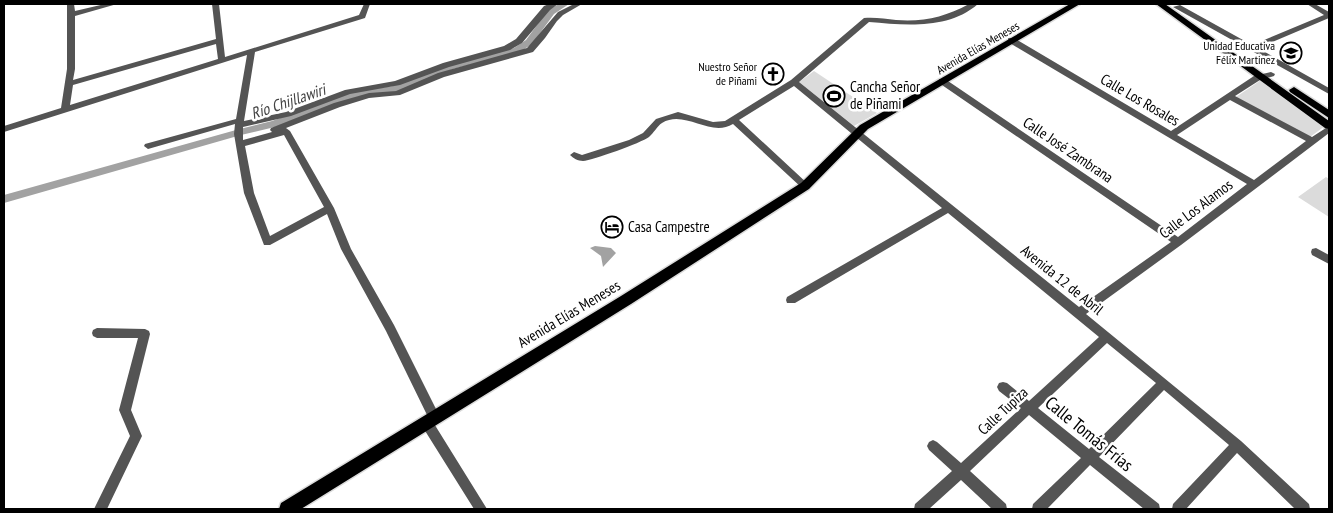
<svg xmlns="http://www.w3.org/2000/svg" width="1333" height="513" font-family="'PT Sans Narrow',sans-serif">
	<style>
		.green { fill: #dbdbdb }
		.water { fill: #a2a2a2 }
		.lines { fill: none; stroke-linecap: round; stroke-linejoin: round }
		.river { fill: #a2a2a2; fill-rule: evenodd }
		.major-casing { stroke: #dbdbdb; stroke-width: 3 }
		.minor { fill: #545454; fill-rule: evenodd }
		.major { fill: #000; fill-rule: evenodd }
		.labels { text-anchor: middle; stroke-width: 5; stroke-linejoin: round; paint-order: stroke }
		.far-poi-label { font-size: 12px; fill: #000; stroke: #fff; text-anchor: end }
		.far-street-label { font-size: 12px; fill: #000; stroke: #fff }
		.poi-label { font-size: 15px; fill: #000; stroke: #fff; text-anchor: start }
		.street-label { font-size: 15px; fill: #000; stroke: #fff }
		.water-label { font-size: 16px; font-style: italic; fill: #434343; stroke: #fff }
		.near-street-label { font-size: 18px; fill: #000; stroke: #fff }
	</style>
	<rect width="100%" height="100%" fill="#fff"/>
	<path class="green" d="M814,71L877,113L854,126L799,82Z
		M1261,80L1325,126L1310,137L1236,97Z
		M1326,177L1329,179V217L1298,197Z"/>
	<path class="water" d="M595,246L611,248L616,253L603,267L601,256L590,248Z"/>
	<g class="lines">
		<path class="river" d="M559,4H569L554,14L532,44L520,52L453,69L399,91L357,97L279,126L241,135L4,203V195L236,130L272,121L351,92L393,86L447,65L514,48L526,40L548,10Z"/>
		<g class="major-casing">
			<path id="major" d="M1070,4H1080L868,129L809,189L631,304L301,509H279L281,503L621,296L801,183L860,125Z
				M1156,4H1165L1329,121V129L1325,128Z
				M1294,87L1329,110V118L1290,92L1289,90Z"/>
		</g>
		<path class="minor" d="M67,4H74L75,11L105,4H117L75,16V69L73,80L216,39L212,4H219L225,57L359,15L364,4H370L365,18L255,52L244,121L286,112L345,90L395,81L443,63L504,46L516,39L544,6L549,4H558L550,10L522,43L510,50L449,67L400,85L350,94L291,116L243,127V140L272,132L270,130L271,128L334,103L369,93L396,91L438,73L527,48L558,12L574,4H582L563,15L557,21L545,38L533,52L444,77L400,95L369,98L340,107L286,128L290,131L334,208L351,249L394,325L440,417L438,421L433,422L487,509H474L422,426L420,422L422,418L428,417L386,331L341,249L327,214L270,245H264L244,193L234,134L235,124L148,149L144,146L145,144L236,119L247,55L4,132V126L61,108L67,69ZM216,44L218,59L70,105L73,85ZM284,135L324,207L270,236L254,193L245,146Z
			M969,4H978C948,30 905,25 869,22L799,82L1079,307L1171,242L939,83V79H945L1178,237L1247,184L1008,42V38H1014L1171,131L1254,76L1271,72L1275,74L1274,76L1260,80L1235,96L1312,137L1329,126V133L1181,245L1086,314L1241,441L1309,504L1310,509H1295L1237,453L1186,509H1172L1173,504L1229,445L1164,390L1099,457L1159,504L1160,509H1144L1090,465L1047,509H1032L1033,504L1081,458L1029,415L970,471L1006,504L1007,509H992L961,480L929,509H914L915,504L952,471L929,450L927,446L929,442L933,440L937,442L961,463L1021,408L999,391L997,387L999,383L1003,382L1007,383L1029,401L1099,337L948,213L795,303H787L786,300L787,297L942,208L794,86L739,120L808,184L810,186L808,188H802L733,124C710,138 685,109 662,123C657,126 654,133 649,137C641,143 593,160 583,161C578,161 573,158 570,155L574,152L582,155L629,140L643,133L656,119L678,112L713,122L725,121L791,80L864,18C875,17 886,19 896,20C924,22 945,17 969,4ZM1230,100L1306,141L1254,180L1177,135ZM1107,343L1156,383L1089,449L1038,408Z
			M1307,4H1315L1329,12V18L1258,48L1329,88V94L1173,7L1180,5L1252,45L1324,15Z
			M1316,248L1329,255V264L1312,255L1311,252L1312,249Z
			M97,328L145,329L149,331L150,334L131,410L142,436L107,509H94L130,436L119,410L138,338H97L93,336L92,333L93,330Z"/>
		<use href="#major" class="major"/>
	</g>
	<defs>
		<g id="school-ring" transform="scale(1.125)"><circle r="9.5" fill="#fff" stroke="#000" stroke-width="1.5"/><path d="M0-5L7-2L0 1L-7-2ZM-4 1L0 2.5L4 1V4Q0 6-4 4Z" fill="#000"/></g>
		<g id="church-ring" transform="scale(1.125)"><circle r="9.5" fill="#fff" stroke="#000" stroke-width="1.5"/><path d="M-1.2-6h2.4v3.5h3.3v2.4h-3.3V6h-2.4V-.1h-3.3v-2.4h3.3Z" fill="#000"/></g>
		<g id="stadium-ring" transform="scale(1.125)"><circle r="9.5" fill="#fff" stroke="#000" stroke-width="1.5"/><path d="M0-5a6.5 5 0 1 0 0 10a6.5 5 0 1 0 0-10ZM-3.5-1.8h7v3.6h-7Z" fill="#000"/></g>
		<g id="hotel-ring" transform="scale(1.125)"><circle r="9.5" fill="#fff" stroke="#000" stroke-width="1.5"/><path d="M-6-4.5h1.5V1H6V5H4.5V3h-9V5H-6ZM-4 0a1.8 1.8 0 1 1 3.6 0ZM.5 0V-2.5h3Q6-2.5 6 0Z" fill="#000"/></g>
	</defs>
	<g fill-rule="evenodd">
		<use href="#school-ring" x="1291" y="53"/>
		<use href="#church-ring" x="773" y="74"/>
		<use href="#stadium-ring" x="834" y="96"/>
		<use href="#hotel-ring" x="612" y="227"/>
	</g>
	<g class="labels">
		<g class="far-poi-label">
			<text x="1275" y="50">Unidad Educativa<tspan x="1275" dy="14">Félix Martinez</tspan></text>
			<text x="757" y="71">Nuestro Señor<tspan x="757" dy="14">de Piñami</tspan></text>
		</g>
		<g class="far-street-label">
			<text transform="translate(978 48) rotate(-30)" y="4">Avenida Elías Meneses</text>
		</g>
		<g class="poi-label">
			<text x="850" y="92">Cancha Señor<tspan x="850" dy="17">de Piñami</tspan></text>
			<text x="628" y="232">Casa Campestre</text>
		</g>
		<g class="street-label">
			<text transform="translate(1140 100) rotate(30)" y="5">Calle Los Rosales</text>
			<text transform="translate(1068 150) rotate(34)" y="5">Calle José Zambrana</text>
			<text transform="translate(1196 209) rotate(-37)" y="5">Calle Los Alamos</text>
			<text transform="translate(1062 280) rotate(39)" y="5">Avenida 12 de Abril</text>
			<text transform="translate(569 314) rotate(-31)" y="5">Avenida Elías Meneses</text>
			<text transform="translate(1003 411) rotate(-43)" y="5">Calle Tupiza</text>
		</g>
		<g class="water-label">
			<text transform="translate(288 101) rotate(-19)" y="6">Río Chijllawiri</text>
		</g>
		<g class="near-street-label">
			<text transform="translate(1089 434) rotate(39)" y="6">Calle Tomás Frías</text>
		</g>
	</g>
	<rect width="1333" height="513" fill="none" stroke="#000000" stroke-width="10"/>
</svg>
